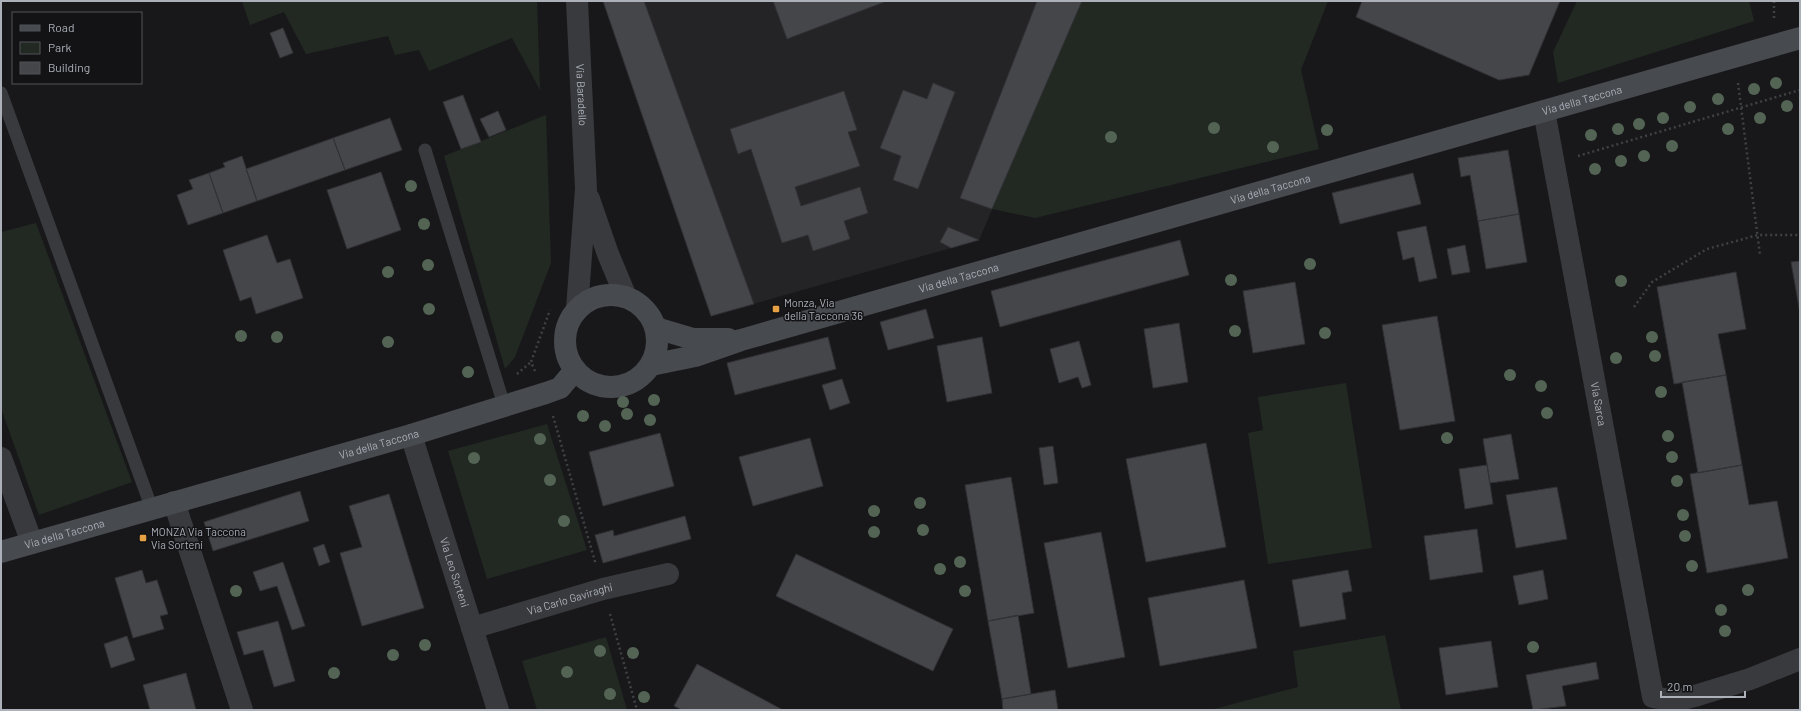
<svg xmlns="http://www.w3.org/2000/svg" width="1801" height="711" font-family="Barlow,sans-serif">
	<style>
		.built { fill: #242427 }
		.green { fill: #222922 }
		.building { fill: #45464a; stroke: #323236 }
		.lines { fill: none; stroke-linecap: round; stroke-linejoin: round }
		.path { stroke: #3f4145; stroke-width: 2.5; stroke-dasharray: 2 3; stroke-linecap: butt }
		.lane { stroke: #393a3e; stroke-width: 13 }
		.street { stroke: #393a3e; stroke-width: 22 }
		.secondary { stroke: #474a4e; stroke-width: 22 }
		.tree { fill: #536454 }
		.poi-dot { fill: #e7a043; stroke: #131315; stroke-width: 1.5 }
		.labels { text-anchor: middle; stroke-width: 3; stroke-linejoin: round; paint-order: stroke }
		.street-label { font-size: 11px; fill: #abb0b9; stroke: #131315 }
		.poi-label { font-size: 11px; fill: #abb0b9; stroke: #131315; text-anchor: start }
	</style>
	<rect width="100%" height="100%" fill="#18181a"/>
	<path class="built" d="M603,1H1082L979,240L711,316Z"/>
	<path class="green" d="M242,1H537L540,90L512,38L429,71L419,50L395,55L388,36L306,54L284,12L250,25Z
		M1082,1H1328L1301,70L1319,149L1035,218L992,209Z
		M1577,1H1749L1754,21L1558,83L1553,52Z
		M546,115L551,263L515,357L505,369L444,156Z
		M36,223L132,482L39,515L1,408V232Z
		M1346,383L1372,548L1268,564L1248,433L1263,430L1258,397Z
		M547,424L587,550L487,579L448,451Z
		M1385,635L1401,710H1210L1298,687L1293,651Z
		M606,637L627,710H537L522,661Z"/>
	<path class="building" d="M603,1H644L754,304L711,316Z
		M773,1H887L787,39Z
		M1037,1H1082L992,209L960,198Z
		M1362,1H1560L1529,75L1499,80L1356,17Z
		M283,28L293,53L280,58L270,33Z
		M933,83L955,92L918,189L893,180L901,156L880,148L903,90L927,99Z
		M844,91L857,130L848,132L860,166L795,187L801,206L860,187L868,213L844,221L850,239L813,251L808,235L782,243L751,149L738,154L730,129Z
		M463,95L481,142L461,149L443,102Z
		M498,111L506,130L489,137L480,119Z
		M390,118L402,150L345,170L333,138Z
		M333,138L345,170L257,201L246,169Z
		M1508,150L1519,214L1478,221L1470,175L1461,177L1458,158Z
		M242,156L257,201L223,213L209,173L225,167L223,163Z
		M381,172L401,230L347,249L327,190Z
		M209,173L223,213L188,225L177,195L193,189L189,180Z
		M1413,173L1421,204L1340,224L1332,193Z
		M1519,214L1527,262L1486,269L1478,221Z
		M1426,226L1437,278L1419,282L1414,257L1403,260L1397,232Z
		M948,227L979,240L951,248L940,242Z
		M267,235L277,263L290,259L303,298L256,314L251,297L240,301L223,250Z
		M1180,240L1189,275L1000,327L991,291Z
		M1465,245L1470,272L1452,275L1447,249Z
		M1800,261V313L1791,262Z
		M1736,272L1746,329L1718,334L1726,375L1674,384L1657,287Z
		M1295,282L1305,344L1253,353L1243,291Z
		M926,309L934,338L888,350L880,322Z
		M1437,316L1455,421L1400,430L1382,325Z
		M1179,323L1188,382L1153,388L1144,329Z
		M828,337L836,369L735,395L727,363Z
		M982,337L992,393L947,402L937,346Z
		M1079,341L1091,385L1082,388L1078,377L1059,383L1050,349Z
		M1726,375L1742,465L1698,473L1682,382Z
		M842,379L850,403L830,410L822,385Z
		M660,433L674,486L603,506L589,452Z
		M1511,434L1519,479L1490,483L1483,439Z
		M810,438L823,486L753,506L739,457Z
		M1206,443L1226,547L1146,562L1126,459Z
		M1053,446L1058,483L1044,485L1039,448Z
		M1487,465L1493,504L1465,509L1459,469Z
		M1742,465L1749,505L1777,501L1788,558L1707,573L1690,474Z
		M1011,477L1034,613L988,621L965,485Z
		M1557,487L1567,539L1516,548L1506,495Z
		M300,491L309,521L213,551L204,522Z
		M389,494L424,608L362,626L340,553L362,547L349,506Z
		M685,516L691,539L603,563L595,535L613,530L614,536Z
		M1477,529L1483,572L1430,580L1424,536Z
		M1101,532L1125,657L1068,668L1044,543Z
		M324,544L330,562L319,566L313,548Z
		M796,554L953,629L933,671L776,596Z
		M283,562L305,626L292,630L277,586L260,591L253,572Z
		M142,570L146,583L157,580L168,614L160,616L164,629L133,638L115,578Z
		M1348,570L1352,591L1342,593L1346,619L1300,627L1292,580Z
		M1543,570L1548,599L1519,605L1513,576Z
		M1244,580L1257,648L1160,666L1148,598Z
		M1018,615L1031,694L1002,699L988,621Z
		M278,621L295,681L274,687L263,650L244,655L237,632Z
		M127,636L135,660L111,668L104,644Z
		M1491,641L1498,687L1446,695L1439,648Z
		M1596,662L1599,679L1562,686L1566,706L1533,710L1526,675Z
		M697,664L783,710H682L674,706Z
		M186,673L196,710H150L143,685Z
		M1055,690L1058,710H1003L1002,699Z"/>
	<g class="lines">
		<path class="path" d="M1774,1V19
			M1738,83L1760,255
			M1578,156L1800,90
			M1634,307L1652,282L1707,249L1758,235H1800
			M535,371L531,362L550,310
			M517,374L531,362
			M553,416L596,565
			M610,614L637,710"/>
		<path class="lane" d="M1,93L152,509
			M425,150L504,405"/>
		<g class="street">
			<path id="s1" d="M577,1L586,189L577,309"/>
			<path id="s2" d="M1544,111L1653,697L1675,701L1698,695L1750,679L1800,659"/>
			<path d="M589,199L608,254L626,297"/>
			<path id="s3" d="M411,435L498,710"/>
			<path d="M1,458L32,543"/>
			<path d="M174,502L242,710"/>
			<path id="s4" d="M472,628L603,589L668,574"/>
		</g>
		<g class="secondary">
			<circle cx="611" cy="341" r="46"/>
			<path d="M656,328L693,339H728"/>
			<path id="s5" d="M651,365L695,356L741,340L1800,38"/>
			<path id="s6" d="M1,552L411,435L546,393L560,388L575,370"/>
		</g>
	</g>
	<g class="tree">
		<circle cx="1776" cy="83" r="6"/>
		<circle cx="1754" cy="89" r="6"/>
		<circle cx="1718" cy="99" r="6"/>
		<circle cx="1787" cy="106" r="6"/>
		<circle cx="1690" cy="107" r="6"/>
		<circle cx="1663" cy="118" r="6"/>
		<circle cx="1760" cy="118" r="6"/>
		<circle cx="1639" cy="124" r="6"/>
		<circle cx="1214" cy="128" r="6"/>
		<circle cx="1618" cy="129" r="6"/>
		<circle cx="1728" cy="129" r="6"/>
		<circle cx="1327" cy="130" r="6"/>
		<circle cx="1591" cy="135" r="6"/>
		<circle cx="1111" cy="137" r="6"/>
		<circle cx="1672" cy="146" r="6"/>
		<circle cx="1273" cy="147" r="6"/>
		<circle cx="1644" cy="156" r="6"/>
		<circle cx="1621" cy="161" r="6"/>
		<circle cx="1595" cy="169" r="6"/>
		<circle cx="411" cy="186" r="6"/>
		<circle cx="424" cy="224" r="6"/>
		<circle cx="1310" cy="264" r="6"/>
		<circle cx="428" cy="265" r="6"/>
		<circle cx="388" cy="272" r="6"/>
		<circle cx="1231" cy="280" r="6"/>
		<circle cx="1621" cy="281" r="6"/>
		<circle cx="429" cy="309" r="6"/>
		<circle cx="1235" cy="331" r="6"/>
		<circle cx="1325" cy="333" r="6"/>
		<circle cx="241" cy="336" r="6"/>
		<circle cx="277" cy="337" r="6"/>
		<circle cx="1652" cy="337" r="6"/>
		<circle cx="388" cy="342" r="6"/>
		<circle cx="1655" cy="356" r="6"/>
		<circle cx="1616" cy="358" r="6"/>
		<circle cx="468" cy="372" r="6"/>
		<circle cx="1510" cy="375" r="6"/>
		<circle cx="1541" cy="386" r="6"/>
		<circle cx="1661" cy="392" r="6"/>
		<circle cx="654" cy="400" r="6"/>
		<circle cx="623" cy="402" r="6"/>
		<circle cx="1547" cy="413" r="6"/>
		<circle cx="627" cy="414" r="6"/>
		<circle cx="583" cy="416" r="6"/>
		<circle cx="650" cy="420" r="6"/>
		<circle cx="605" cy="426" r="6"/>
		<circle cx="1668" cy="436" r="6"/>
		<circle cx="1447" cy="438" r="6"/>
		<circle cx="540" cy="439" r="6"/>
		<circle cx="1672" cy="457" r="6"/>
		<circle cx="474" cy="458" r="6"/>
		<circle cx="550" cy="480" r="6"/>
		<circle cx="1677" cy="481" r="6"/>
		<circle cx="920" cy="503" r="6"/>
		<circle cx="874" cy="511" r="6"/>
		<circle cx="1683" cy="515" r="6"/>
		<circle cx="564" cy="521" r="6"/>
		<circle cx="923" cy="530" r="6"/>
		<circle cx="874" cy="532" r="6"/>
		<circle cx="1685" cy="536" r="6"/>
		<circle cx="960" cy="562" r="6"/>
		<circle cx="1692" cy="566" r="6"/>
		<circle cx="940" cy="569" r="6"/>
		<circle cx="1748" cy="590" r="6"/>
		<circle cx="236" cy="591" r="6"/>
		<circle cx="965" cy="591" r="6"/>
		<circle cx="1721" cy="610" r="6"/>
		<circle cx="1725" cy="631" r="6"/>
		<circle cx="425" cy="645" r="6"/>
		<circle cx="1533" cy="647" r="6"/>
		<circle cx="600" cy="651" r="6"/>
		<circle cx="633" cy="653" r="6"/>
		<circle cx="393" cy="655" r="6"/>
		<circle cx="567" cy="672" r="6"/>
		<circle cx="334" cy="673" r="6"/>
		<circle cx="610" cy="694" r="6"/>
		<circle cx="644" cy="697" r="6"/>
	</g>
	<g class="poi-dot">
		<rect x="772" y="305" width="8" height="8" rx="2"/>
		<rect x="139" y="534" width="8" height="8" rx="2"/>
	</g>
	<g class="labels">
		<g class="street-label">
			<text dy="4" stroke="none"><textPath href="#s1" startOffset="94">Via Baradello</textPath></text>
			<text dy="4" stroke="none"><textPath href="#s5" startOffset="968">Via della Taccona</textPath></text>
			<text dy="4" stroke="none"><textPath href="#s5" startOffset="644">Via della Taccona</textPath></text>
			<text dy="4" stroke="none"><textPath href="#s5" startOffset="320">Via della Taccona</textPath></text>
			<text dy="4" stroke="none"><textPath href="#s2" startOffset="298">Via Sarca</textPath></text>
			<text dy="4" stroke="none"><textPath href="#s6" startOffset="393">Via della Taccona</textPath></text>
			<text dy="4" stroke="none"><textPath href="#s6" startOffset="66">Via della Taccona</textPath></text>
			<text dy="4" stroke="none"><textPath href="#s3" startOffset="144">Via Leo Sorteni</textPath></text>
			<text dy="4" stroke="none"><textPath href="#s4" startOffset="102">Via Carlo Gaviraghi</textPath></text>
		</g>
		<g class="poi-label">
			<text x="784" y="307">Monza, Via<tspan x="784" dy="13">della Taccona 36</tspan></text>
			<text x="151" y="536">MONZA Via Taccona<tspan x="151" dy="13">Via Sorteni</tspan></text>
		</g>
	</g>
	<rect width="1801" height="711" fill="none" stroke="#abb0b9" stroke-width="4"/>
	<rect x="12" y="12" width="130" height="72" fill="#131315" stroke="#505257"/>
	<rect x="20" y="25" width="20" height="6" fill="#474a4e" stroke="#505257"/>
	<text x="48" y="32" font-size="12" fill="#abb0b9">Road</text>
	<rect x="20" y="42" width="20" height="12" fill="#222922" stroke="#505257"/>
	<text x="48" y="52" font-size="12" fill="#abb0b9">Park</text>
	<rect x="20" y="62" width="20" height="12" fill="#45464a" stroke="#505257"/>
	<text x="48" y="72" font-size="12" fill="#abb0b9">Building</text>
	<path d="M1661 691v6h84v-6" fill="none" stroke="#abb0b9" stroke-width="2"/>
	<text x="1667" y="691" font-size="12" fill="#abb0b9" stroke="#131315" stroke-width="3" paint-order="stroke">20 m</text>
</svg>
